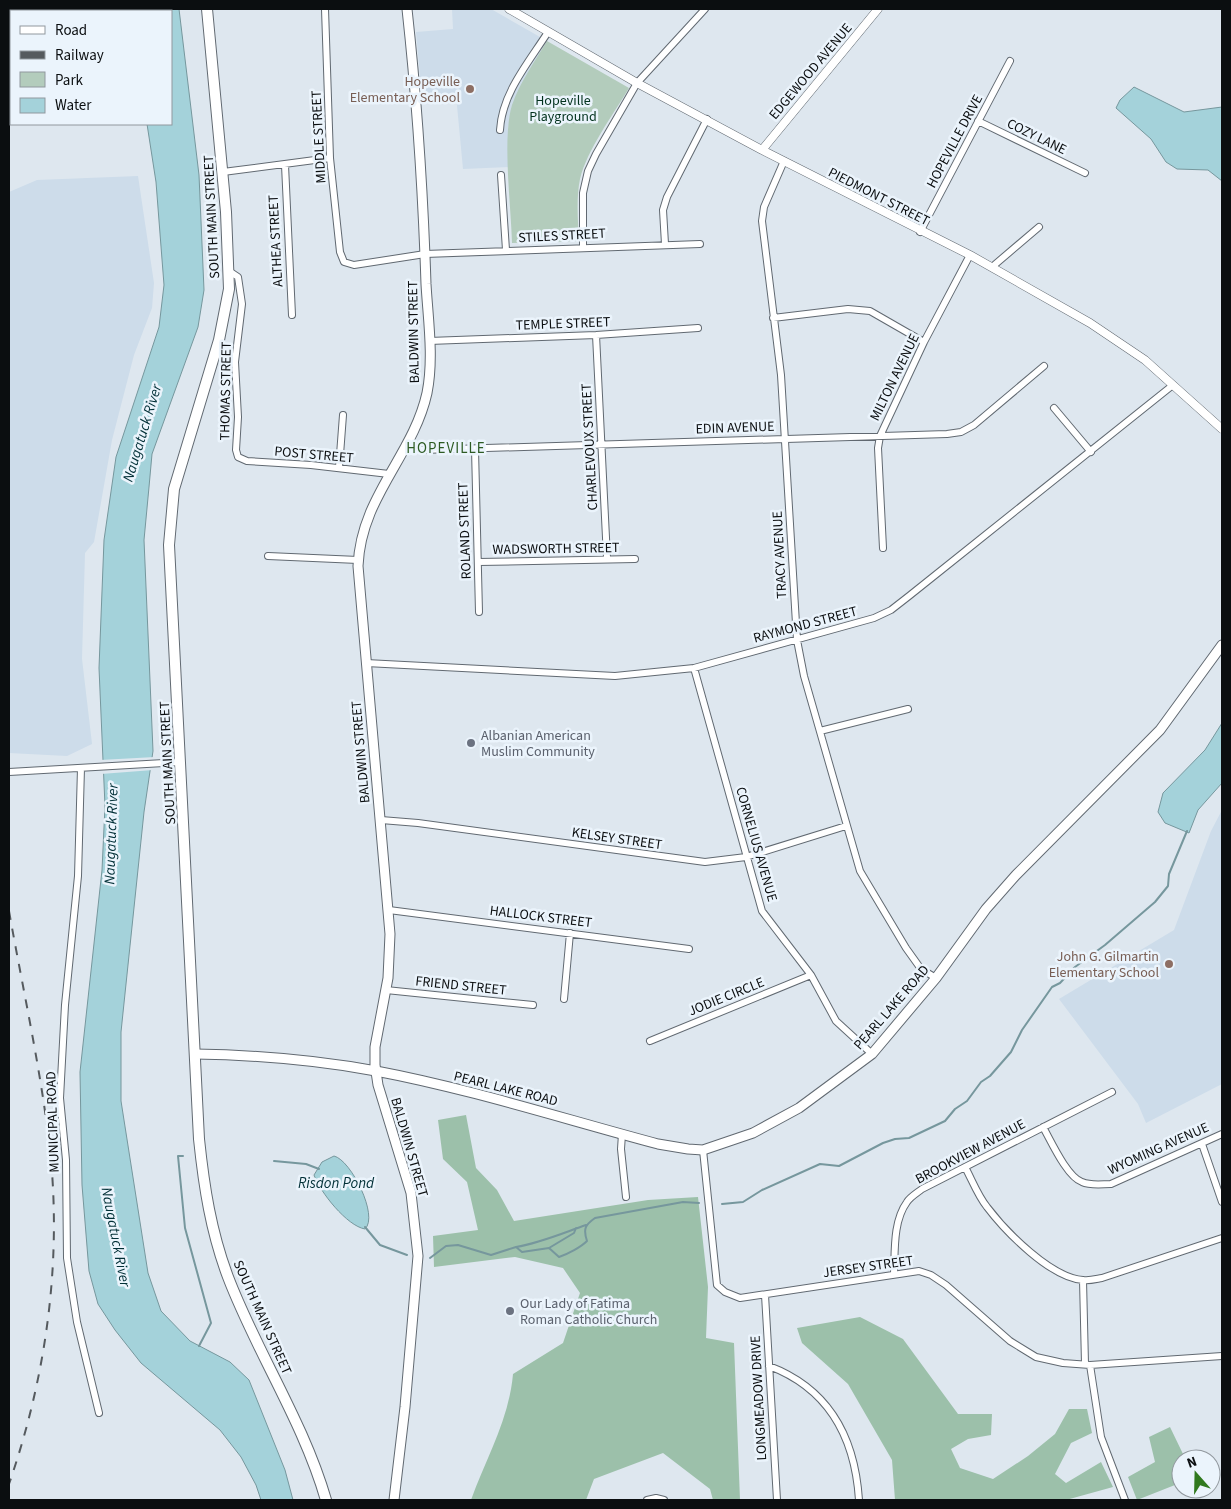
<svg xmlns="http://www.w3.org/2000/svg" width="1231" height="1509" font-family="'Source Sans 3',sans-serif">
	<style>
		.built { fill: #cddcea }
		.green { fill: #b3ccbc }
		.forest { fill: #9cc0aa }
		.water { fill: #a4d2da; stroke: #76979d }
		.pier { fill: #dee7ef }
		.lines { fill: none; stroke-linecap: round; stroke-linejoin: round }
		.stream { stroke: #76979d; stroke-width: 2 }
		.minor-casing { stroke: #616971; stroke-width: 8 }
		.tertiary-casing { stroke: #616971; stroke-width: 9 }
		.secondary-casing { stroke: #616971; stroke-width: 11 }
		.primary-casing { stroke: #616971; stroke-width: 12 }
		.minor { stroke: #fff; stroke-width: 6 }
		.tertiary { stroke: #fff; stroke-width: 8 }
		.secondary { stroke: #fff; stroke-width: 9 }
		.primary { stroke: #fff; stroke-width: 10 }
		.rail { stroke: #555a5e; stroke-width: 2; stroke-dasharray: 9 9; stroke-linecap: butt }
		.education-dot { fill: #8d6e63; stroke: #ebf4fc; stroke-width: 2 }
		.worship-dot { fill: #6b7280; stroke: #ebf4fc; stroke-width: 2 }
		.labels { text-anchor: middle; stroke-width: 5; stroke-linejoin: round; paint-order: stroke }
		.street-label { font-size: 14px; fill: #0b0e10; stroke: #ebf4fc }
		.education-label { font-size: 14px; fill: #785e54; stroke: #ebf4fc; text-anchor: end }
		.park-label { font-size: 14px; fill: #02321d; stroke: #ebf4fc }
		.worship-label { font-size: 14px; fill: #5b616d; stroke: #ebf4fc; text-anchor: start }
		.water-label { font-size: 15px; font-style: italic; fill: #023037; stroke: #ebf4fc }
		.neighbourhood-label { font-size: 15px; letter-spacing: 1px; fill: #2d5b23; stroke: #ebf4fc }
	</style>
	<rect width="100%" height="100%" fill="#dee7ef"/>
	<path class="built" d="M452,9H491L547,41L522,84L508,128L509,167L463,169L456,95L422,98L416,32L453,29Z
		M138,176L154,283L152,308L134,355L112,440L94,542L85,553L82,659L92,744L67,756L9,753V192L37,180Z
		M1222,810V1084L1146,1123L1138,1104L1059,999L1174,930L1211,831Z"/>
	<path class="green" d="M547,41L629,88C613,115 587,150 580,179C576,199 578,221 579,241L512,243C511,205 502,138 512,105C520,82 535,61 547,41Z"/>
	<path class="forest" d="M466,1115L476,1168L497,1190L514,1221L648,1200L698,1197L708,1287L706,1338L734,1343L740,1500H713L710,1489L663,1453L594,1479L586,1500H471C486,1458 509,1420 513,1374L563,1343L580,1293L563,1268L515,1257L434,1267L433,1236L478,1230L467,1182L443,1159L438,1120Z
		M860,1317L903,1339L958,1414H992L991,1435L968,1439L951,1449L960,1468L993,1479L1028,1456L1055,1434L1069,1409H1087L1092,1433L1071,1443L1055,1474L1066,1483L1101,1462L1113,1487L1066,1500H895L892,1460L848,1384L802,1343L797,1328Z
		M1170,1427L1183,1454L1194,1452L1195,1459H1181V1485L1180,1483L1137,1500L1128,1477L1155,1462L1149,1437Z"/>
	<path class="water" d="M135,9H179L199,175L204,290L198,327L152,454L149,487L144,540L153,751L144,812L121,1032V1101L148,1273L161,1311L190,1341L230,1362L249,1380L285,1470L293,1500H261L256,1485L241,1457L220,1430L141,1363L115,1330L98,1304L89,1271L82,1185L80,1072L102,870L105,806L99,668L104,540L116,457L159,327L164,285L156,182L147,124H171V11H135Z
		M1134,87L1184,112L1222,107V181L1208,170L1177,169L1166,162L1151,139L1116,108L1120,100Z
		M1222,723V783L1198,810L1189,833L1165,823L1158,812L1163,793L1205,750Z
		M334,1156C351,1160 379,1216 365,1229C347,1226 320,1192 314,1175L322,1162Z"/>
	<path class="pier" d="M155,757L153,770L101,774L100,760Z"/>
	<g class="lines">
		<path class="stream" d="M183,1156H178L185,1228L211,1323L199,1346
			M274,1161L306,1164L319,1169
			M722,1204L743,1202L762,1190L820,1164L839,1166L883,1143L895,1139L909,1138L945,1121L955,1109L967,1101L981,1082L990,1076L1011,1052L1022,1030L1052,987L1060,983L1075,967L1105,945L1155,902L1168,886L1169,874L1187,831
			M365,1227L380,1245L407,1255
			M516,1247C540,1243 563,1233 586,1225
			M549,1248L574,1233L576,1228
			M430,1258L446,1246L458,1245L491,1255L516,1247L522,1252L549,1248L559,1257C568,1254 581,1247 587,1241C583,1229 585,1225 595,1218L683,1202L699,1203"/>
		<g class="minor-casing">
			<path id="minor" d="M325,9L330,158L340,252L344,262L354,265L425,254L700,244
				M978,121L1085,173
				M500,130C502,93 529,62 548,32
				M784,161L764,207L762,221L781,375L797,640L804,676L860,871L906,948L921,969L936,978
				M285,165L292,315
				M223,172L330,158
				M501,175L506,250
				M920,232L1010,61
				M665,244L663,210L667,197L707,119
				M583,246V193L588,171L596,154L637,83L705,9
				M992,267L1039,227
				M229,271L238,277L242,304L235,362L238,417L236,450L238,457L247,461L311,465L389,474
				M773,318L848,309L870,311L924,342
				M596,335L607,558
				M429,341L596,335L698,328
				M1054,408L1091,452
				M405,445L422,450L947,434L961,432L974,425L1044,366
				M475,449L479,612
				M339,468L343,415
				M883,548L878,448L880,436L924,342L970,255
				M268,556L358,560
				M478,562L635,559
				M366,663L615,676L694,668L874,618L891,610L909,596L1173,385
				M694,668L762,911L811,975L836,1021L872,1054
				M820,731L908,709
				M81,768L78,876L65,1005L60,1098L66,1160L67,1258L77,1322L99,1413
				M9,772L181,762
				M381,820L418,823L705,862L746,857L846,826
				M389,910L689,949
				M386,990L533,1005
				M564,999L570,933
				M650,1041L811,975
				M1043,1127C1051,1141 1067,1177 1082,1182C1091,1186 1102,1184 1111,1184L1222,1134
				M622,1134L621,1149L626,1197
				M1202,1144L1222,1202
				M703,1150L717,1285L725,1292L740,1298L919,1271L931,1275L946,1285L1010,1341L1036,1357L1063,1363L1090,1365L1222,1356
				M965,1167C972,1180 978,1196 987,1207C1006,1232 1051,1278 1083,1280C1089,1281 1096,1279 1102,1278L1222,1238
				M894,1273C895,1251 893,1221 907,1202C910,1197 917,1193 922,1189L1112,1092
				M1083,1280L1085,1364
				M765,1295L777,1500
				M1090,1365L1101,1437L1125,1500
				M769,1366C830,1389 855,1439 859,1500
				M647,1500L656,1498L664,1500"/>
		</g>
		<g class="tertiary-casing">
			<path id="tertiary" d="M509,9L637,83L762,150L970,255L1090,323L1145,360L1222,429
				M762,150L878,9"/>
		</g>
		<g class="secondary-casing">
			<path id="secondary" d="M195,1054C255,1055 317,1060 376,1071C471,1089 564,1119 658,1144L688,1149L703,1150L753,1133L799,1108L872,1054L936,978L986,909L1016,875L1160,730L1222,645
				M394,1500L405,1407L418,1256L411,1193L378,1085L375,1065V1047L388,978L390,934L358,566C361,496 413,456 427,393C434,358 428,319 426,284C423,192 417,100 407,9"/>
		</g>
		<g class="primary-casing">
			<path id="primary" d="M207,9L226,212L229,289L219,340L174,489L169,545L199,1139C204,1187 211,1232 228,1277C257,1353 303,1421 326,1500"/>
		</g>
		<use href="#minor" class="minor"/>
		<use href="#tertiary" class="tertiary"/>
		<use href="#secondary" class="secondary"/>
		<use href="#primary" class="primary"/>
		<path class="rail" d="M9,911C23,990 41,1070 50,1150C62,1263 46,1377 9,1484"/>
	</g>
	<g class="education-dot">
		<circle cx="470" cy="89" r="5"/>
		<circle cx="1169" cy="964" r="5"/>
	</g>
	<g class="worship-dot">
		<circle cx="471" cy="743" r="5"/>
		<circle cx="510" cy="1311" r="5"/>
	</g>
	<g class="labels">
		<g class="street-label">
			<text transform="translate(810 71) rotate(-50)" y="5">EDGEWOOD AVENUE</text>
			<text transform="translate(1037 136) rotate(26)" y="5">COZY LANE</text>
			<text transform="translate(318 137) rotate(-93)" y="5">MIDDLE STREET</text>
			<text transform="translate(954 141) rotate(-62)" y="5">HOPEVILLE DRIVE</text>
			<text transform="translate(879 196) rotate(27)" y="5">PIEDMONT STREET</text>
			<text transform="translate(211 217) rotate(-93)" y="5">SOUTH MAIN STREET</text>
			<text transform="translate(562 235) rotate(-3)" y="5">STILES STREET</text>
			<text transform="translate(275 241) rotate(-93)" y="5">ALTHEA STREET</text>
			<text transform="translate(563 323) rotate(-2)" y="5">TEMPLE STREET</text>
			<text transform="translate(413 332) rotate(-91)" y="5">BALDWIN STREET</text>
			<text transform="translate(894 377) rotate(-64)" y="5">MILTON AVENUE</text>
			<text transform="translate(225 391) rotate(-89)" y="5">THOMAS STREET</text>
			<text transform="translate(735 427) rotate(-2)" y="5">EDIN AVENUE</text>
			<text transform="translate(589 447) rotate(-93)" y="5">CHARLEVOUX STREET</text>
			<text transform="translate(314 454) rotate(5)" y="5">POST STREET</text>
			<text transform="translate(464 531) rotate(-92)" y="5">ROLAND STREET</text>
			<text transform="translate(556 548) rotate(-1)" y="5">WADSWORTH STREET</text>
			<text transform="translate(779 555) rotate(-93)" y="5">TRACY AVENUE</text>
			<text transform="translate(805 624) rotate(-15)" y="5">RAYMOND STREET</text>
			<text transform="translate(360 752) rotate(-95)" y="5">BALDWIN STREET</text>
			<text transform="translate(167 763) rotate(-93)" y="5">SOUTH MAIN STREET</text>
			<text transform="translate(617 838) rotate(8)" y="5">KELSEY STREET</text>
			<text transform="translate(757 844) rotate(74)" y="5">CORNELIUS AVENUE</text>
			<text transform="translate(541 916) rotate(7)" y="5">HALLOCK STREET</text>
			<text transform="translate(461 985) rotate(6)" y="5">FRIEND STREET</text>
			<text transform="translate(726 996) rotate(-22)" y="5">JODIE CIRCLE</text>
			<text transform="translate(891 1007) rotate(-49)" y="5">PEARL LAKE ROAD</text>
			<text transform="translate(506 1088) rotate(14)" y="5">PEARL LAKE ROAD</text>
			<text transform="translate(52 1122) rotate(-92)" y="5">MUNICIPAL ROAD</text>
			<text transform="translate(410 1147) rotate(74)" y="5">BALDWIN STREET</text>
			<text transform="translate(1158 1148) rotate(-24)" y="5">WYOMING AVENUE</text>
			<text transform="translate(970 1151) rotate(-28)" y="5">BROOKVIEW AVENUE</text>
			<text transform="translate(868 1266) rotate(-8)" y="5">JERSEY STREET</text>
			<text transform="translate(263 1317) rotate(66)" y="5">SOUTH MAIN STREET</text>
			<text transform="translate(758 1398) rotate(-93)" y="5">LONGMEADOW DRIVE</text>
		</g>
		<g class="education-label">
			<text x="460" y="86">Hopeville<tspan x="460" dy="16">Elementary School</tspan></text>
			<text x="1159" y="961">John G. Gilmartin<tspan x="1159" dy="16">Elementary School</tspan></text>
		</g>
		<g class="park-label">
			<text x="563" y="105">Hopeville<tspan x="563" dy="16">Playground</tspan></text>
		</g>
		<g class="worship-label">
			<text x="481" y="740">Albanian American<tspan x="481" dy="16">Muslim Community</tspan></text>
			<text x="520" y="1308">Our Lady of Fatima<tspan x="520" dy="16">Roman Catholic Church</tspan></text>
		</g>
		<g class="water-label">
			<text transform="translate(142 433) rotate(-73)" y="5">Naugatuck River</text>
			<text transform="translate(111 834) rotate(-88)" y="5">Naugatuck River</text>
			<text x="336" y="1188">Risdon Pond</text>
			<text transform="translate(116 1237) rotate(79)" y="5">Naugatuck River</text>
		</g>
		<g class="neighbourhood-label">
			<text x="446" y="453">HOPEVILLE</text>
		</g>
	</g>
	<rect width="1231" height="1509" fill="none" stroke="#0b0e10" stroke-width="20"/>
	<rect x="10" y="10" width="162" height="115" fill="#ebf4fc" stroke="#91989e"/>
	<rect x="20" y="26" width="25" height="8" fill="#ffffff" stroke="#91989e"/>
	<text x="55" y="35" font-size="15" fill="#0b0e10">Road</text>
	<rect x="20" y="51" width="25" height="8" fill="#555a5e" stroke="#91989e"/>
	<text x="55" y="60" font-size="15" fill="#0b0e10">Railway</text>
	<rect x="20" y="72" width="25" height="15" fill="#b3ccbc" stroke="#91989e"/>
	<text x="55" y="85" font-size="15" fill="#0b0e10">Park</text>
	<rect x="20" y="98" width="25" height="15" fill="#a4d2da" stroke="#91989e"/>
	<text x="55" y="110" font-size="15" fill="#0b0e10">Water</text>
	<g transform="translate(1196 1474) rotate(340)"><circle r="24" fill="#ebf4fc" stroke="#91989e"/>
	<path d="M0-4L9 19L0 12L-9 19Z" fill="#30791e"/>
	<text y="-8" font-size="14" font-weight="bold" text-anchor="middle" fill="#0b0e10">N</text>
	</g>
</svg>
